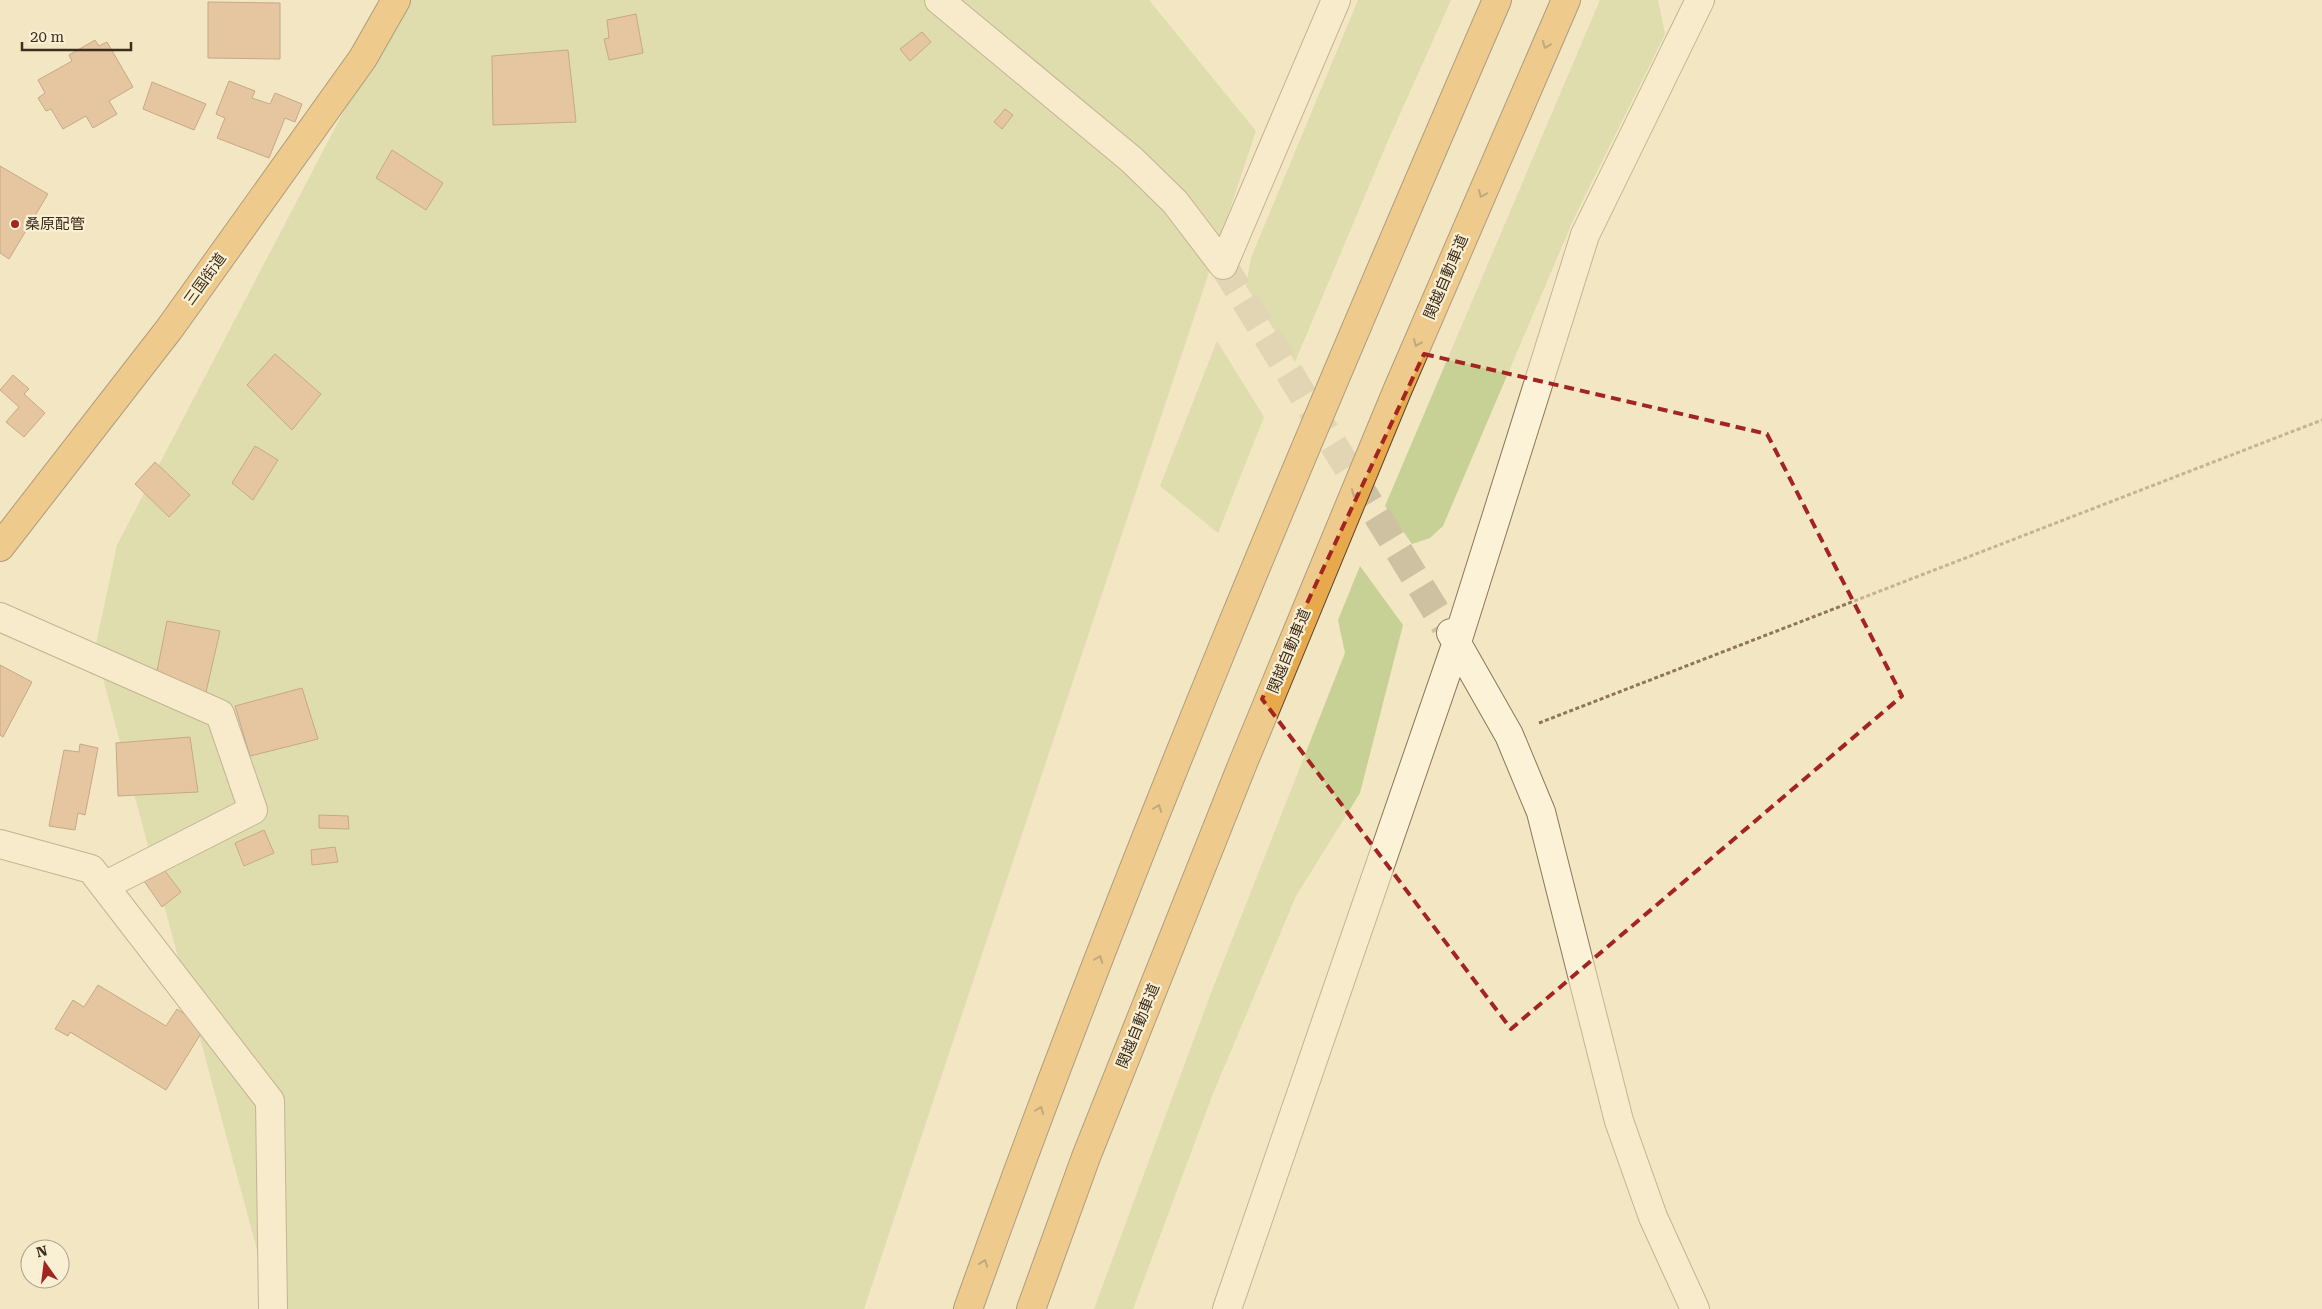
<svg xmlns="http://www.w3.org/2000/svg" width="2322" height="1309" font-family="'Roboto Serif','Noto Sans JP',serif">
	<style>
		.green { fill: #c8d195 }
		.building { fill: #d4a075; stroke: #905f3b }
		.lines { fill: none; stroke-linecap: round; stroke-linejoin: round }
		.minor-tunnel { stroke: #cec1a2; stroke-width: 28; stroke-dasharray: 28 14; stroke-linecap: butt }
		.minor-casing { stroke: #8e7658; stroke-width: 30 }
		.highway-casing { stroke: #5c442c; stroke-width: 30 }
		.path { stroke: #8e7658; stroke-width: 3; stroke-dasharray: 4 2.5; stroke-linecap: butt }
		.minor { stroke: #fcf2d7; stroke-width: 28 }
		.highway { stroke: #e8a94c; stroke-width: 28 }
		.oneway { stroke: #815f30 }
		.marked { fill: none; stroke: #a32522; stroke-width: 4; stroke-dasharray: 10 6; stroke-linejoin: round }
		.poi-dot { fill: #a32522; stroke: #f9efd3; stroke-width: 2 }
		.labels { text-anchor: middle; stroke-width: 4.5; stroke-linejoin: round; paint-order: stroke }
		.poi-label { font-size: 15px; fill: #3d2d1d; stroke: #f9efd3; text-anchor: start }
		.street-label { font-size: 15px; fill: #3d2d1d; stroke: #f9efd3 }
	</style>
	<rect width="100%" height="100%" fill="#f2e6c3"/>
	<path class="green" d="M405,0H1149L1256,131L864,1309H273L95,649L117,545L368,65Z
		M1358,0H1451L1387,143L1295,362L1246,286L1251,258Z
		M1600,0H1658L1665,34L1575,216L1443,526L1430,538L1412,544L1385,506Z
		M1217,341L1264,417L1218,533L1160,486Z
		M1360,566L1403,625L1360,793L1296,896L1212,1096L1133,1309H1094L1211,993L1345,653L1338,620Z"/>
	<path class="building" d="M208,2L280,3V59L208,58Z
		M636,14L643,53L609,60L604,39L609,38L607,20Z
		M922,32L931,42L910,61L900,49Z
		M95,40L99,46L107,42L133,87L109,101L117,114L93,128L86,116L63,129L51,109L46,111L38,98L45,93L38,80L72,61L69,55Z
		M568,50L576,122L493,125L492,56Z
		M229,81L255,91L252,98L270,104L275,93L302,104L295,122L285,118L269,158L217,138L225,118L216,114Z
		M152,82L206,104L194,130L143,109Z
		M1005,109L1013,115L1002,129L994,122Z
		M392,150L443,183L426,210L376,178Z
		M0,166L48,194L9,259L0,253Z
		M275,354L321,394L292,430L247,385Z
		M13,375L29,389L24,394L45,413L24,437L6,422L19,407L0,390Z
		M255,446L278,460L253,500L232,483Z
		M155,462L190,495L169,517L135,484Z
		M167,621L220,631L206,692L155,681Z
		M0,665L32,682L3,737L0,735Z
		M302,688L318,739L250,756L235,706Z
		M190,737L198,792L118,796L116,743Z
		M80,744L98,748L85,815L78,813L75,830L49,826L64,750L79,752Z
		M319,815L348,816L349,829L319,828Z
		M264,830L274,853L244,866L235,843Z
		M335,847L338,862L312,865L311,850Z
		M162,867L181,892L162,907L144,881Z
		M98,985L166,1026L177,1009L205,1027L166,1090L70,1032L68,1036L55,1029L73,1000L84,1007Z"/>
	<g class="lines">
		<path class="minor-tunnel" d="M1223,265L1445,626"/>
		<g class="minor-casing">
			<path id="minor" d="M939,0L1132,160L1175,202L1223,265L1336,0
				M0,617L220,714L253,810L104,886
				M1451,633L1509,735L1541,812L1619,1121L1653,1217L1695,1309
				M0,844L91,869L270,1101L273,1309
				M1227,1309L1457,642L1585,235L1700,0"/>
		</g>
		<g class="highway-casing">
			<path id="highway" d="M0,547L170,328L363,58L396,0
				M968,1309C1126,866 1310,432 1497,0
				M1031,1309L1086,1157L1243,763L1397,391L1566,0"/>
		</g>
		<path class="path" d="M1539,723L2322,420"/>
		<use href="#minor" class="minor"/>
		<use href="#highway" class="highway"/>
	</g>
	<defs><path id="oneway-chevron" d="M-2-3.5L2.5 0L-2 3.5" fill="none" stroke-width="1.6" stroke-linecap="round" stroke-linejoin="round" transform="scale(1.25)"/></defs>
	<g class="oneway">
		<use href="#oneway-chevron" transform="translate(1546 45) rotate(113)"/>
		<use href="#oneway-chevron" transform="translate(1482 194) rotate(113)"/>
		<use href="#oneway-chevron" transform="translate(1417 343) rotate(113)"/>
		<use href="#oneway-chevron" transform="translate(1355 493) rotate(112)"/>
		<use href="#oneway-chevron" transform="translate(1158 808) rotate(-69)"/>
		<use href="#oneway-chevron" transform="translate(1099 959) rotate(-69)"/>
		<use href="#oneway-chevron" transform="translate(1040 1110) rotate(-69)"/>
		<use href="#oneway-chevron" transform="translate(984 1263) rotate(-70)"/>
	</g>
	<path d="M0 0H2322V1309H0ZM1424,354L1767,434L1902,696L1511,1029L1262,699Z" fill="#f2e6c3" fill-opacity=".55" fill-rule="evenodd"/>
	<path class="marked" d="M1424,354L1767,434L1902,696L1511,1029L1262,699Z"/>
	<circle class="poi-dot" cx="15" cy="224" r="5"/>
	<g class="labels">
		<g class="poi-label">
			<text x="25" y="229">桑原配管</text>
		</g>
		<g class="street-label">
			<text transform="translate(1446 277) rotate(-67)" y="5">関越自動車道</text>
			<text transform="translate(205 279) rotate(-54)" y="5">三国街道</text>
			<text transform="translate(1289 651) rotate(-68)" y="5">関越自動車道</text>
			<text transform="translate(1138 1026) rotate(-68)" y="5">関越自動車道</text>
		</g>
	</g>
	<g transform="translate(45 1264) rotate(346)"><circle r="24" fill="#f9efd3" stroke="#aea18a"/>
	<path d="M0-4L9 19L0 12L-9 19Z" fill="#a32522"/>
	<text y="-8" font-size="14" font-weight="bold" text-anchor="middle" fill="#3d2d1d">N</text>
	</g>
	<path d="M22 42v8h109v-8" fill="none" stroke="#3d2d1d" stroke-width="2.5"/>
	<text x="30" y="42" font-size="15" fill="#3d2d1d" stroke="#f9efd3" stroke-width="4" paint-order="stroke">20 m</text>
</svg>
